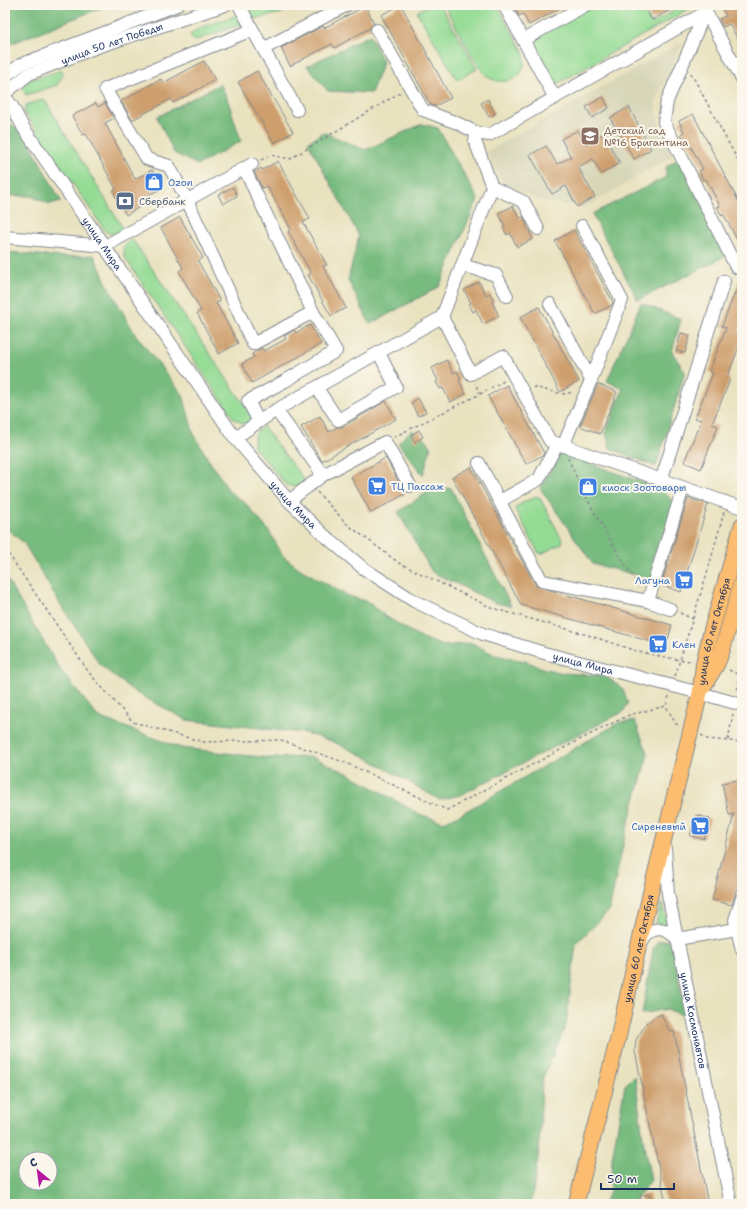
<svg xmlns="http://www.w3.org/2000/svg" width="747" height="1209" font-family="'Shantell Sans',sans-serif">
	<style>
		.built { fill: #d7d6b7 }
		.green { fill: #94db94; stroke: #588579 }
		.forest { fill: #77bb7e; stroke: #49756e; fill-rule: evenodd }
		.building { fill: #ce9f6d }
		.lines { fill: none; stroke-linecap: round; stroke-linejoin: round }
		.minor-casing { stroke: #82888e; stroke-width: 14 }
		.major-casing { stroke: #82888e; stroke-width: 17 }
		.path { stroke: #82888e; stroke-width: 1.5; stroke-dasharray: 3 3; stroke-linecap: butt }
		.minor { stroke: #fff; stroke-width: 12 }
		.major { stroke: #fcbd6f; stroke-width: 15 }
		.labels { text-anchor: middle; stroke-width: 4; stroke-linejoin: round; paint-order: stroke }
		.street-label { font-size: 10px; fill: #1b2f5e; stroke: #fbf7ec }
		.education-label { font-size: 10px; fill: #785e54; stroke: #fbf7ec; text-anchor: start }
		.shop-label { font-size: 10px; fill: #366cbe; stroke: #fbf7ec; text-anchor: start }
		.service-label { font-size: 10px; fill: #4e5e75; stroke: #fbf7ec; text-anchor: start }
	</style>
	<rect width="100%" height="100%" fill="#fbf7ec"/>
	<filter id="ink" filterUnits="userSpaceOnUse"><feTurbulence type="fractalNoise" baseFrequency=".025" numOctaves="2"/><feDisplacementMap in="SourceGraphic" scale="8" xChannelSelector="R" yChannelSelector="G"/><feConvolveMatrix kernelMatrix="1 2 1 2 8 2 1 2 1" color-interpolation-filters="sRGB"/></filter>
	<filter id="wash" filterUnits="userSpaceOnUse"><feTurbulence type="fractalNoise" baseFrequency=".012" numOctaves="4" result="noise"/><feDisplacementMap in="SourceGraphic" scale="16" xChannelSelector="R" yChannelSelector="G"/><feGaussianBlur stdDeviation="0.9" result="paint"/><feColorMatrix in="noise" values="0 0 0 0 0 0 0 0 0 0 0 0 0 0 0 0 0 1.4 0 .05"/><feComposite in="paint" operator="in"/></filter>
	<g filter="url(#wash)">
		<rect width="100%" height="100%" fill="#e9e2bf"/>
		<path class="built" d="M683,42L655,103L659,121L674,155L584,208L543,201L505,186L486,152Z"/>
		<path class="green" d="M254,5H276L282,13L253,19L251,10Z
			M428,5H440L477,69L457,80L417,12Z
			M444,5H497L523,51C526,59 525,71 517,77C508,83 497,83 488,77C476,68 453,20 444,5Z
			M592,5H641L652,24L680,7V5H693L692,7L557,84L535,43L536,36Z
			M238,15L242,24L194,41L190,35L199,28Z
			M62,70V77L57,85L26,95L21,83Z
			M44,99L124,230L115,235L106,232L24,112L26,105Z
			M132,239L254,419L244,424L234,419L125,258L123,247Z
			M263,426L305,481L295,487L286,485L254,447V435Z
			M536,496L540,498L563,541L561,544L541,554L538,552L515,509L517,506Z
			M661,903L668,925L656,924Z"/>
		<path class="forest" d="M5,5H108L5,46Z
			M370,35L383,62L371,93L328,91L307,66Z
			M220,84L227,98L241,141L198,165L174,153L157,117Z
			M5,120L26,135L46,174L61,201L50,204L31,196H5Z
			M422,124L438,128L478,199L439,287L370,324L348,280L359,236L308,142L323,132L365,150Z
			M679,158L728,255L638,300L592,214L666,177V167Z
			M5,252L62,257L94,255L108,286L135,334L183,395L194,435L210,462L230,492L245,503L269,531L283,556L300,569L346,595L368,602L385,616L420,637L443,646L472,643L495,655L525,661L545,669L564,673L605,676L623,689L628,703L623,712L460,795L440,800L362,755L331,741L305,733L186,720L135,692L101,666L57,599L24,543L5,527Z
			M641,303L681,319L672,352L685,372L656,467L610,448L606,432L623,389L607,381Z
			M412,430L427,440L431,447L423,475L398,443Z
			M561,453L664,490L676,507L653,579L593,564L540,488Z
			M451,488L511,606L496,603L432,572L398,512L432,489Z
			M5,576L59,668L98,717L181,748L269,758L312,757L351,775L419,814L444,822L461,814L620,722L635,721L648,754L625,835L609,911L576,944L566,1025L542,1080L539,1151L531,1204H5ZM26,1159H50V1183H26Z
			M668,940L673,945L685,1016L667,1009L642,1014L653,949L658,941Z
			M635,1076L644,1146L651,1180L635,1201L636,1204H603L610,1192L612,1158L625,1085Z"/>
		<g id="blocks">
			<path class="building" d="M401,5L451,98L435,106L430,104L381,15Z
				M513,5H566L529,25L523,14L519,16Z
				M643,5H679L652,20Z
				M720,5H742V48L730,24L723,27L719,19L726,16Z
				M365,6L374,23L370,28L334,48L332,44L290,66L281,48L323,26L324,28Z
				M204,61L215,80L173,103L171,99L132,120L121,101L161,79L163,83Z
				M257,71L293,132L274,143L238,82Z
				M603,97L609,108L592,118L586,107Z
				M488,99L495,114L489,117L481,103Z
				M96,103L98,107L105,103L114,118L105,123L135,179L152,170L162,188L147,196L150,201L126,215L113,191L116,189L86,134L83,135L72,116Z
				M629,107L651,149L634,159L610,118Z
				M693,114L742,208V249L724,215L722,216L717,207L720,206L706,179L703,180L699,171L703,169L689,143L687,144L681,134L684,132L679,121Z
				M578,130L586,144L603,134L620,163L601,174L593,159L578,167L595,197L577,207L566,186L552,194L530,155L546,146L557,164L571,157L561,139Z
				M278,161L310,219L303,222L327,265L323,266L346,308L331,316L308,275L311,273L288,231L291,229L267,186L262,188L254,172L261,168L262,170Z
				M233,187L237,196L223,204L218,195Z
				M513,206L520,218L523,217L527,224L526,225L533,239L517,247L510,233L507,235L503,227L505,226L498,213Z
				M180,217L203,258L198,261L220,301L216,303L238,343L219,354L197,313L201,311L179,271L183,268L161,228Z
				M574,230L613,302L612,305L595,314L555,241Z
				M741,277L742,326L739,332L742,333V339L727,378L730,380L712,424L718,426L701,469L684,462L701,420L695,418L713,373L709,372L726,328L722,326Z
				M479,282L486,295L490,293L494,301L492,302L499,316L483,324L476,310L473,312L469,304L471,303L464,290Z
				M539,307L579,381L560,392L520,317Z
				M310,325L321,344L252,383L242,364L254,357L252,354L262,348L264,351L286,339L284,336L294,330L296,333Z
				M681,333L690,335L685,353L676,351Z
				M447,360L453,373L457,371L461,379L459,380L466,394L450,402L443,388L440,389L436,382L438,381L432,368Z
				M598,384L617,392L600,434L580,426Z
				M507,385L544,453L543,455L526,464L488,396Z
				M418,398L426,412L418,416L411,403Z
				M386,401L396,419L322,461L301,427L320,416L329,432L337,427H342Z
				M419,430L423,437L415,442L411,435Z
				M386,458L405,494L371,513L351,477Z
				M471,467L536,586L672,625L666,646L521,605L452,477Z
				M688,498L708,504L681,592L661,585Z
				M742,779V870L732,905L712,900L734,814L729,815L722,783Z
				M696,815L710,819L704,839L690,836Z
				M661,1014L670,1032L674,1031L708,1204H666L635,1051L636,1040L645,1025L653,1018Z
				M649,1194L651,1204H642L640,1196Z"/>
		</g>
	</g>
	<g filter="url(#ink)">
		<use href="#blocks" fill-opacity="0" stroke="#82888e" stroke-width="1"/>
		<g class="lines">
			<g class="minor-casing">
				<g id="minor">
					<path d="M239,5L297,110"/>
					<path d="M504,5L555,98"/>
					<path d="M706,10L667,101L664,122L736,267L742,270"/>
					<path d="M377,30L423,110L457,123L477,133L489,135L706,12L742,79"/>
					<path d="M523,40L586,5"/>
					<path d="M263,49L347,5"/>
					<path d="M5,76L22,64L177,5"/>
					<path id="s1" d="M5,93L29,74L97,47L225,5"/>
					<path id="s2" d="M5,97L12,106L23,127L235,438L289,501L324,535L363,568L414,601L483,634L544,653L700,693L742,705"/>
					<path d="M244,168L313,312L253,344L187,200L169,166L147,159L105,89L252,30"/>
					<path d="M492,187L524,202L538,229"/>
					<path d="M582,226L622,300L591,380"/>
					<path d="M5,237L105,246L252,164"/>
					<path d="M462,265L496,275L507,296"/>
					<path d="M550,304L591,380L563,446"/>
					<path d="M442,317L492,187L475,141L477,133"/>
					<path d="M317,388L338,420L396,387L379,353"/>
					<path d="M276,410L323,475"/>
					<path d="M259,422L248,401L285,381L336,351L313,312"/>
					<path d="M235,438L276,410L442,317L471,374L503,356L550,441L742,508"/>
					<path d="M479,463L542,581L648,601L670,609"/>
					<path d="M661,481L724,281"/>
					<path d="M289,501L323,475L385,442L410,486"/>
					<path d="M500,501L539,479L557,444"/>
					<path d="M648,601L683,488"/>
					<path id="s3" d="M665,848L668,894L731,1204"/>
					<path d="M742,898L735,920L742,950"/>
					<path d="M640,946C642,943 643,938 646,935C657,925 668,929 677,939L737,929"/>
				</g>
			</g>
			<g class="major-casing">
				<g id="major">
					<path d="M703,687L717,664L722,651L742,581"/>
					<path id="s4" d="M576,1204L619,1034L650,895L700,693L704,661L711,632L742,525"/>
				</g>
			</g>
			<path class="path" d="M691,73L742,168
				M261,160L271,155L290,159L401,92
				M533,387L563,394L574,392
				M480,394L504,381
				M394,437L480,394L475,383
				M568,458C587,504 614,546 640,588
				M317,492L347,524L399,563L492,608L588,635L639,652L680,660L693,661
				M5,549L90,674L133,722L203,742L281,740L346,763L447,810L577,741L629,715L666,706
				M680,613L693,619
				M742,669L740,675L742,676
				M729,670L740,675L737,692
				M675,676L708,570L724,512
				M669,696L666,706L676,724L680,725
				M701,735L707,739L742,742
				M728,740L733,714"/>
			<use href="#minor" class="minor"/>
			<use href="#major" class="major"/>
		</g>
	</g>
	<defs>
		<g id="school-square" transform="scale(1)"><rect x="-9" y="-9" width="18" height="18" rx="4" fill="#8d6e63" stroke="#fbf7ec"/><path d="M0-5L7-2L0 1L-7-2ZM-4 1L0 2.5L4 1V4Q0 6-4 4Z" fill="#fff"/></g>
		<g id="shop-square" transform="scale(1)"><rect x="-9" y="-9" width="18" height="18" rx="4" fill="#3f7fe0" stroke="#fbf7ec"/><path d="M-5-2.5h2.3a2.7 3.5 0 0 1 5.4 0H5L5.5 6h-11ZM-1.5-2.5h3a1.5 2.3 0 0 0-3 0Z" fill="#fff"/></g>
		<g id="bank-square" transform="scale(1)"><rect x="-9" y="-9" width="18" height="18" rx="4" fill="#5c6f8a" stroke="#fbf7ec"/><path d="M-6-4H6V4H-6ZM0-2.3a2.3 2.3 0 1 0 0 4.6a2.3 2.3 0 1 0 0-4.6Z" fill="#fff"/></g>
		<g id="supermarket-square" transform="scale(1)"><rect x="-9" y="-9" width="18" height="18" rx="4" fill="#3f7fe0" stroke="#fbf7ec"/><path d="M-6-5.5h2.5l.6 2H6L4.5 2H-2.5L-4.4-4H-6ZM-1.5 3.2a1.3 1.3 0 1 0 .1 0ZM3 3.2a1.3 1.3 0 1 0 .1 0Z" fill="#fff"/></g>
	</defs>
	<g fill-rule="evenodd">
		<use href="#school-square" x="590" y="136"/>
		<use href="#shop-square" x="154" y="182"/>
		<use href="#bank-square" x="125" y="201"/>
		<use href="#supermarket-square" x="377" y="486"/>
		<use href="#shop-square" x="588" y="487"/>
		<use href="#supermarket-square" x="684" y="580"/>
		<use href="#supermarket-square" x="658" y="644"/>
		<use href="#supermarket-square" x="700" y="826"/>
	</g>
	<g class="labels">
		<g class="street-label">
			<text dy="4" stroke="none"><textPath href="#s1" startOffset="119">улица 50 лет Победы</textPath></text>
			<text dy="4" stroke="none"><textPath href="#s2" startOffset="176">улица Мира</textPath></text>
			<text dy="4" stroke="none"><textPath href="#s2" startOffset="500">улица Мира</textPath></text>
			<text dy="4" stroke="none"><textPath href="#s4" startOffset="589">улица 60 лет Октября</textPath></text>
			<text dy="4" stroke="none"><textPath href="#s2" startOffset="836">улица Мира</textPath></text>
			<text dy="4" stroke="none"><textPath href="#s4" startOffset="263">улица 60 лет Октября</textPath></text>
			<text dy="4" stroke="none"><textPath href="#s3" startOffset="175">улица Космонавтов</textPath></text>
		</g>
		<g class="education-label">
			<text x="604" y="134">Детский сад<tspan x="604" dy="12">№16 Бригантина</tspan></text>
		</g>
		<g class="shop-label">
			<text x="168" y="186">Ozon</text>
			<text x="391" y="490">ТЦ Пассаж</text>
			<text x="602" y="491">киоск Зоотовары</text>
			<text x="670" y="584" text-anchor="end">Лагуна</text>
			<text x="672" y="648">Клен</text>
			<text x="686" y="830" text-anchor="end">Сиреневый</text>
		</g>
		<g class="service-label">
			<text x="139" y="205">Сбербанк</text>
		</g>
	</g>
	<rect width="747" height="1209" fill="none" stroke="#fbf7ec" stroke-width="20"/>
	<g transform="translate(38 1171) rotate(331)"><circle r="19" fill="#fbf7ec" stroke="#a1a7b3"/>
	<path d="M0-3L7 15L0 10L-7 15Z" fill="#b5179e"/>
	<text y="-6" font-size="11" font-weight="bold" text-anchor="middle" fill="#1b2f5e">С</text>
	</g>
	<path d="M601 1183v6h73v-6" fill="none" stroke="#1b2f5e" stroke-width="2"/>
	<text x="607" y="1183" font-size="12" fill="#1b2f5e" stroke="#fbf7ec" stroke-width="3" paint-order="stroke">50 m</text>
</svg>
